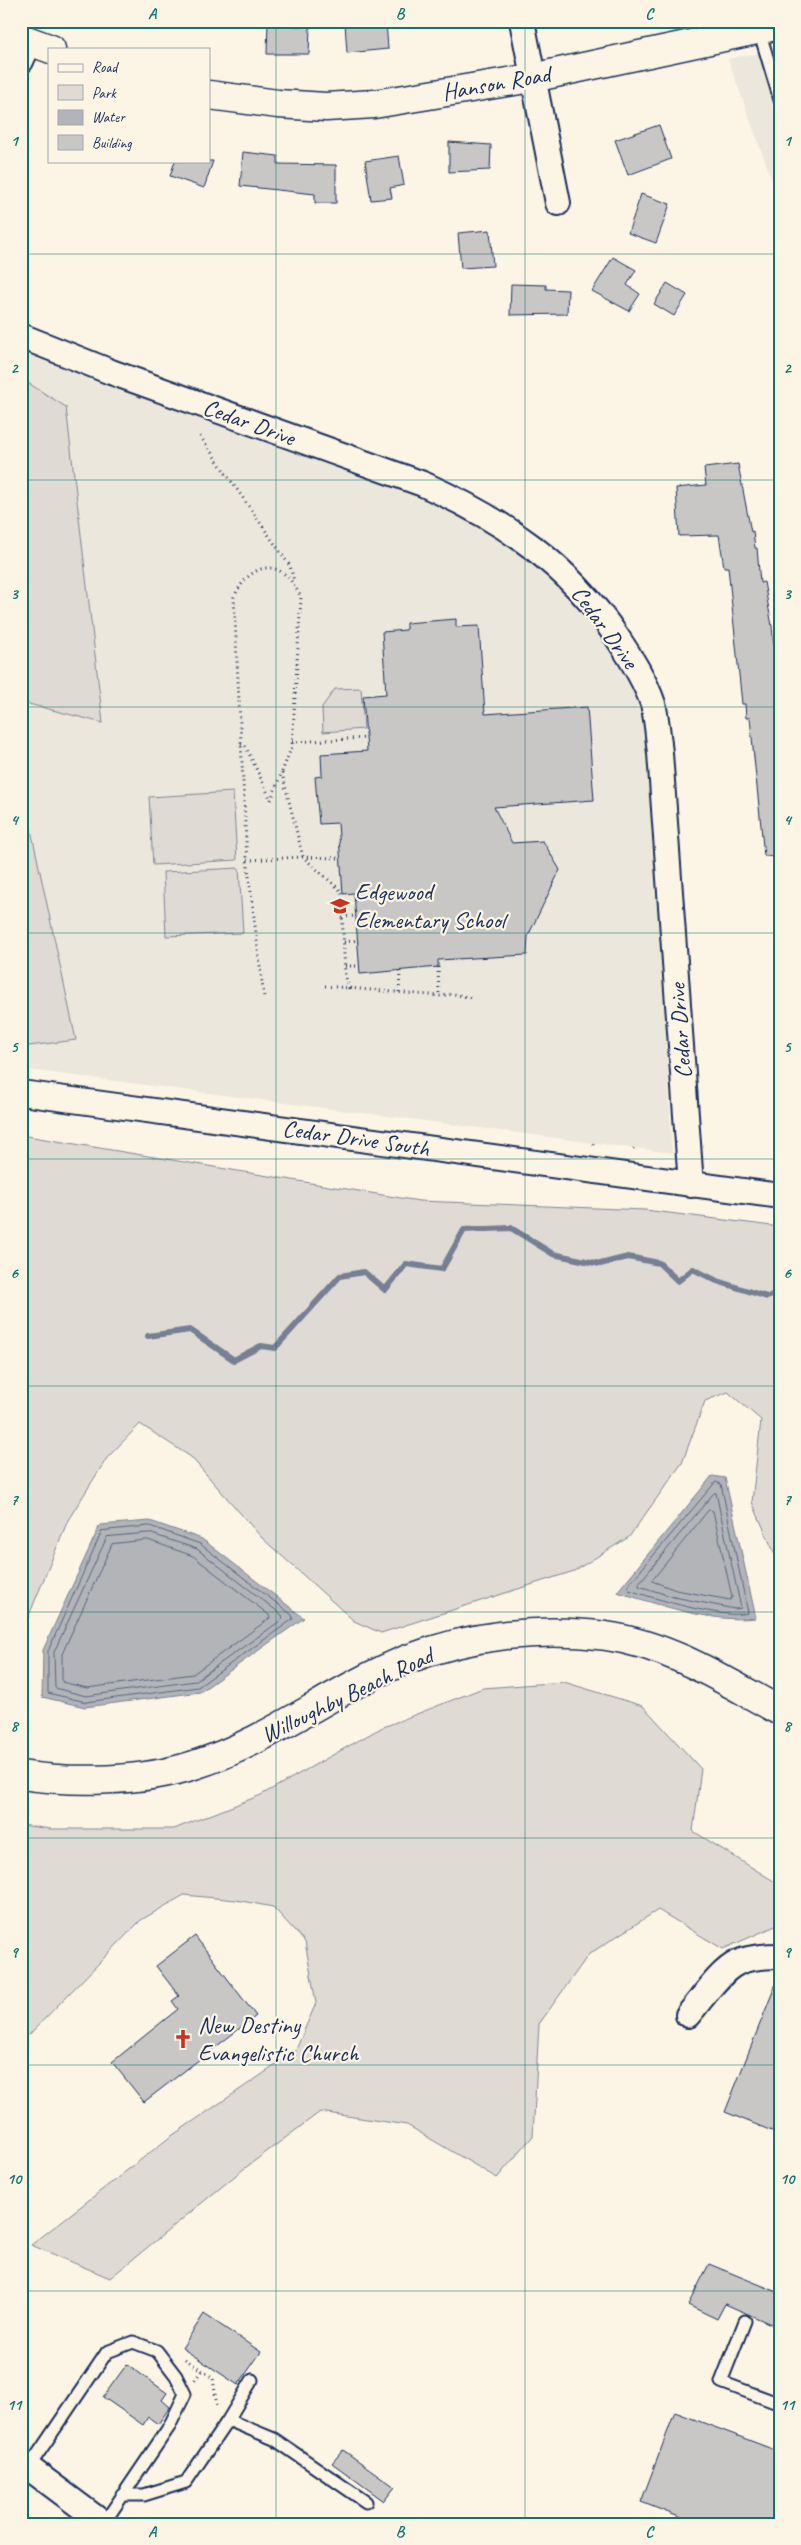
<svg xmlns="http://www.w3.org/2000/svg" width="801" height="2545" font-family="Caveat,sans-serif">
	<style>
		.built { fill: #ece7dc }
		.green { fill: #dfdbd4; stroke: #7d8599 }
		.water { fill: #b2b4b8; stroke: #767f94 }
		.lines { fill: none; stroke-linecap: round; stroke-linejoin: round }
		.shore { stroke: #576482; stroke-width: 1 }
		.stream { stroke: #767f94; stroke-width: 6 }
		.building { fill: #c8c7c6; stroke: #1b2f5e }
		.lane-casing { stroke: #1b2f5e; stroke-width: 15 }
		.street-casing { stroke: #1b2f5e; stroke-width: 28 }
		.secondary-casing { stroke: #1b2f5e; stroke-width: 31 }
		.path { stroke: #1b2f5e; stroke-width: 3; stroke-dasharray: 1 4; stroke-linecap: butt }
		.lane { stroke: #fcf5e5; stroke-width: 11 }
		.street { stroke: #fcf5e5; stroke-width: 24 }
		.secondary { stroke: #fcf5e5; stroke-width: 28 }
		.grid { fill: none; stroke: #0f766e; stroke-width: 1; stroke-opacity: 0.55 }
		.labels { text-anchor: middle; stroke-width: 4.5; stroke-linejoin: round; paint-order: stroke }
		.street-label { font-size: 24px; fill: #1b2f5e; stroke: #fcf5e5 }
		.poi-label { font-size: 24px; fill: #1b2f5e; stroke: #fcf5e5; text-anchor: start }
		.neatline { fill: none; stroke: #0f766e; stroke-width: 2 }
		.grid-label { font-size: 16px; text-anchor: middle; font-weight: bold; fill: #0f766e }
	</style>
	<rect width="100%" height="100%" fill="#fcf5e5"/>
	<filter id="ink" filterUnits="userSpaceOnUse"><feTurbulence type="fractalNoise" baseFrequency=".02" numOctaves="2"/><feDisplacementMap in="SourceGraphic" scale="10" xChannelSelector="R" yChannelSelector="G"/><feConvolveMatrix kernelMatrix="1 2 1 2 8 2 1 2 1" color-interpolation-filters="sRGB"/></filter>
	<g filter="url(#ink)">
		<path class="built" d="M780,49V203L728,59Z
			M21,348L418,497L501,536L565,591L620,656L651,744L672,1153L21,1069Z"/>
		<path class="green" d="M25,381L66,407L103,723L21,702V383Z
			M361,688L364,729L323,732L322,707L335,689Z
			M233,792L237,860L153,865L149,797Z
			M21,820L30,825L76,1040L21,1047Z
			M239,868L243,933L166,936L163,872Z
			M21,1135L419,1201L645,1210L780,1227V1566L752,1502L761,1420L728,1392L705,1401L682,1463L629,1537L574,1571L381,1633L354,1621L262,1538L191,1457L140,1424L107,1458L68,1520L21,1635Z
			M564,1682L643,1706L701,1769L693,1831L780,1885V1924L723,1949L658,1910L589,1954L539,2024L533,2136L497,2178L407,2125L320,2112L241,2171L110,2278L31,2245L170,2137L295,2052L316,2003L305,1942L273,1907L236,1900L184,1895L141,1920L21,2043V1825L51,1829H174L261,1795L381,1728L483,1688Z"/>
		<path class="water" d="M712,1476L725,1478L756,1618C710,1623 661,1605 617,1592Z
			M150,1521L202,1539L304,1618L200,1692L85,1707L42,1697L43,1650L100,1525Z"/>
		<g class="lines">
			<path class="shore" d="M716,1482L721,1484L748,1613C725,1620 653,1598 629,1590L628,1586Z
				M716,1493L741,1608L735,1609L674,1597L639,1586V1583L713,1494Z
				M709,1510L713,1511L732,1597L730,1600L676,1590L652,1581Z
				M150,1526L200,1544L292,1615L293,1619L198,1687L86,1702L48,1693V1651L102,1531Z
				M149,1533L197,1549L282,1615L283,1619L195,1681L86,1696L55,1688L54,1652L107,1537Z
				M148,1540L193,1556L269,1615L270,1618L193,1674L87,1688L62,1682V1654L112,1544Z"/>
			<path class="stream" d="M148,1336L190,1330L234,1360L261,1346L275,1348L340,1276L364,1272L385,1290L406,1264L442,1269L464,1230L511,1228L553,1254L600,1264L628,1257L659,1263L678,1281L693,1269L717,1281L767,1297L780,1293"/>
		</g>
		<path class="building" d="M268,21H294V26H310L309,54H267Z
			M371,21H386L388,49L347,53L345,23Z
			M659,125L671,159L628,175L615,140Z
			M449,142L491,145L490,170L449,172Z
			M243,152L278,156V164L336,165V203H315V194L240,186Z
			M399,156L404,185L390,188L392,198L371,200L365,161Z
			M175,161H213L204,188L170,176Z
			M641,194L670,204L656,243L628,233Z
			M490,230L493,266L461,268L458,233Z
			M613,257L636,270L627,285L640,294L629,311L592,291Z
			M667,283L687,295L674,316L654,304Z
			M511,284L546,285V289L568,290L567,314L510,315Z
			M738,464L751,532L753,531L755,548H757L760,583L764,582L772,626L780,712V857L764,856L750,718H746L745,704H742L728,567H724L719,535L679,536L676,488L706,485L704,468Z
			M456,619V627L479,626L485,714L587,707L594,800L494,807L512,843L543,841L560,870L528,936L527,955L438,960V967L360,974L354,893L343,894L338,823L319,824L315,777L322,776L321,754L367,751L363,696L386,694L382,632L406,630V623Z
			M195,1936L256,2016L144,2102L112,2062L178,2009L172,2001L179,1996L156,1966Z
			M779,1976L780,2112L772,2131L725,2112Z
			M709,2264L780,2293V2328L725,2304L717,2319L688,2305Z
			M204,2314L261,2352L238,2385L182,2348Z
			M127,2364L167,2393L162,2400L170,2407L158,2424L148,2417L143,2425L103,2397Z
			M675,2412L780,2452V2524H697L641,2502Z
			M343,2450L395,2487L384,2501L332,2463Z"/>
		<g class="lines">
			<g class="lane-casing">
				<path id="lane" d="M759,30L780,100
					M745,2321L721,2382L780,2404
					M228,2420L252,2380
					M29,2467L107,2352L133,2342L157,2351L176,2376L185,2394L169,2427L104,2523
					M122,2495H144L186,2482L228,2420L274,2439L366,2502"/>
			</g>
			<g class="street-casing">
				<path id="street" d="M522,21L558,203
					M21,61L30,41
					M21,336L111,372L423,484C503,520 567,563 617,637C631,658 645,680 653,704C657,719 658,737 660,753L691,1185
					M21,1093L780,1196
					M688,2015C701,2000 720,1971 737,1963C748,1957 767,1956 780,1956
					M21,2462L104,2524"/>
			</g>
			<g class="secondary-casing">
				<path id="secondary" d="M21,38L51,49
					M209,95L278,104L326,107L374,104L532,78L780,25
					M21,1775C73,1783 143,1782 194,1765C271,1741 333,1689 408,1659C470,1635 540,1627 606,1636C670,1645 725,1681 780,1711"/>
			</g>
			<path class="path" d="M200,436L290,566L294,581
				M292,742L366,738
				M241,744L245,745L271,800L292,746L301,598C284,558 253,558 234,597L240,723L247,860L264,998
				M282,773L303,857L341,891L345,974L349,989
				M247,860L303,857L341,858
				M342,917L355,916
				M344,942L359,940
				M345,966H360
				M438,967L439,995
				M325,986L441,996L454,994L471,998
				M399,992L400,971
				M593,1144L596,1146
				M633,1149L634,1147
				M185,2359L213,2378L217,2407
				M195,2380L202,2370"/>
			<use href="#lane" class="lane"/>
			<use href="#street" class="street"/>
			<use href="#secondary" class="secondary"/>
		</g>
	</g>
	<path class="grid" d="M276,21V2524M525,21V2524M21,254H780M21,480H780M21,707H780M21,933H780M21,1159H780M21,1386H780M21,1612H780M21,1838H780M21,2065H780M21,2291H780"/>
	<defs>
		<g id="school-bare" transform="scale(1.5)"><path d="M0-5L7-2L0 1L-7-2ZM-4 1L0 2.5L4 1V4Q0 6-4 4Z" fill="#c8321e" stroke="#fcf5e5" stroke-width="2.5" paint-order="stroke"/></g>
		<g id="church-bare" transform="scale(1.5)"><path d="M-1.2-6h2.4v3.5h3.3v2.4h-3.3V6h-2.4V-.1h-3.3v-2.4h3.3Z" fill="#c8321e" stroke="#fcf5e5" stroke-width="2.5" paint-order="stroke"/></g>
	</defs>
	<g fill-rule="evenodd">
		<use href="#school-bare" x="340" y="906"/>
		<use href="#church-bare" x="183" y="2039"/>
	</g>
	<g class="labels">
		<g class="street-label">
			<text transform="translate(496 83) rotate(-10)" y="8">Hanson Road</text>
			<text transform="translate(249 422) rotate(20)" y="8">Cedar Drive</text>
			<text transform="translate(605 627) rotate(54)" y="8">Cedar Drive</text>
			<text transform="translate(680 1031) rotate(-94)" y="8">Cedar Drive</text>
			<text transform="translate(356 1138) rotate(8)" y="8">Cedar Drive South</text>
			<text transform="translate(347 1695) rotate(-26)" y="8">Willoughby Beach Road</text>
		</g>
		<g class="poi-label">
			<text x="355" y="900">Edgewood<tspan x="355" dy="28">Elementary School</tspan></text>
			<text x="198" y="2033">New Destiny<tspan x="198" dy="28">Evangelistic Church</tspan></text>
		</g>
	</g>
	<rect width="801" height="2545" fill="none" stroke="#fcf5e5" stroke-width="55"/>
	<rect x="48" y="48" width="162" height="115" fill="#fcf5e5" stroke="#a2a6af"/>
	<rect x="58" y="64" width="25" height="8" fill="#fcf5e5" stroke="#a2a6af"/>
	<text x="92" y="72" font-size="15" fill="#1b2f5e">Road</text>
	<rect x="58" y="85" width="25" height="15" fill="#dfdbd4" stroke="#a2a6af"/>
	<text x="92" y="98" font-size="15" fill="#1b2f5e">Park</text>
	<rect x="58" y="110" width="25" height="15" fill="#b2b4b8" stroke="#a2a6af"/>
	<text x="92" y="122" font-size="15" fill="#1b2f5e">Water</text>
	<rect x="58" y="135" width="25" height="15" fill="#c8c7c6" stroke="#a2a6af"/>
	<text x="92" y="148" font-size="15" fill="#1b2f5e">Building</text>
	<rect x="28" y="28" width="746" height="2490" class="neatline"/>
	<g class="grid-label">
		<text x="152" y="19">A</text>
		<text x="400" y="19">B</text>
		<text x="649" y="19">C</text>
		<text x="14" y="146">1</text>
		<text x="787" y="146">1</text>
		<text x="14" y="373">2</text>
		<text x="787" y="373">2</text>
		<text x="14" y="599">3</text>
		<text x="787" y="599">3</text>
		<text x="14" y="825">4</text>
		<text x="787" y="825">4</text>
		<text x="14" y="1052">5</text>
		<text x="787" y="1052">5</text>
		<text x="14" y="1278">6</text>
		<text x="787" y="1278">6</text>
		<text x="14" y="1505">7</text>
		<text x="787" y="1505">7</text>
		<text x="14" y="1731">8</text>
		<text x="787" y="1731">8</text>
		<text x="14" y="1957">9</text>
		<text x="787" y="1957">9</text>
		<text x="14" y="2184">10</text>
		<text x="787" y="2184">10</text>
		<text x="14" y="2410">11</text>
		<text x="787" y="2410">11</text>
		<text x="152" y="2537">A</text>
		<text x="400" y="2537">B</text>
		<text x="649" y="2537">C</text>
	</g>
</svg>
